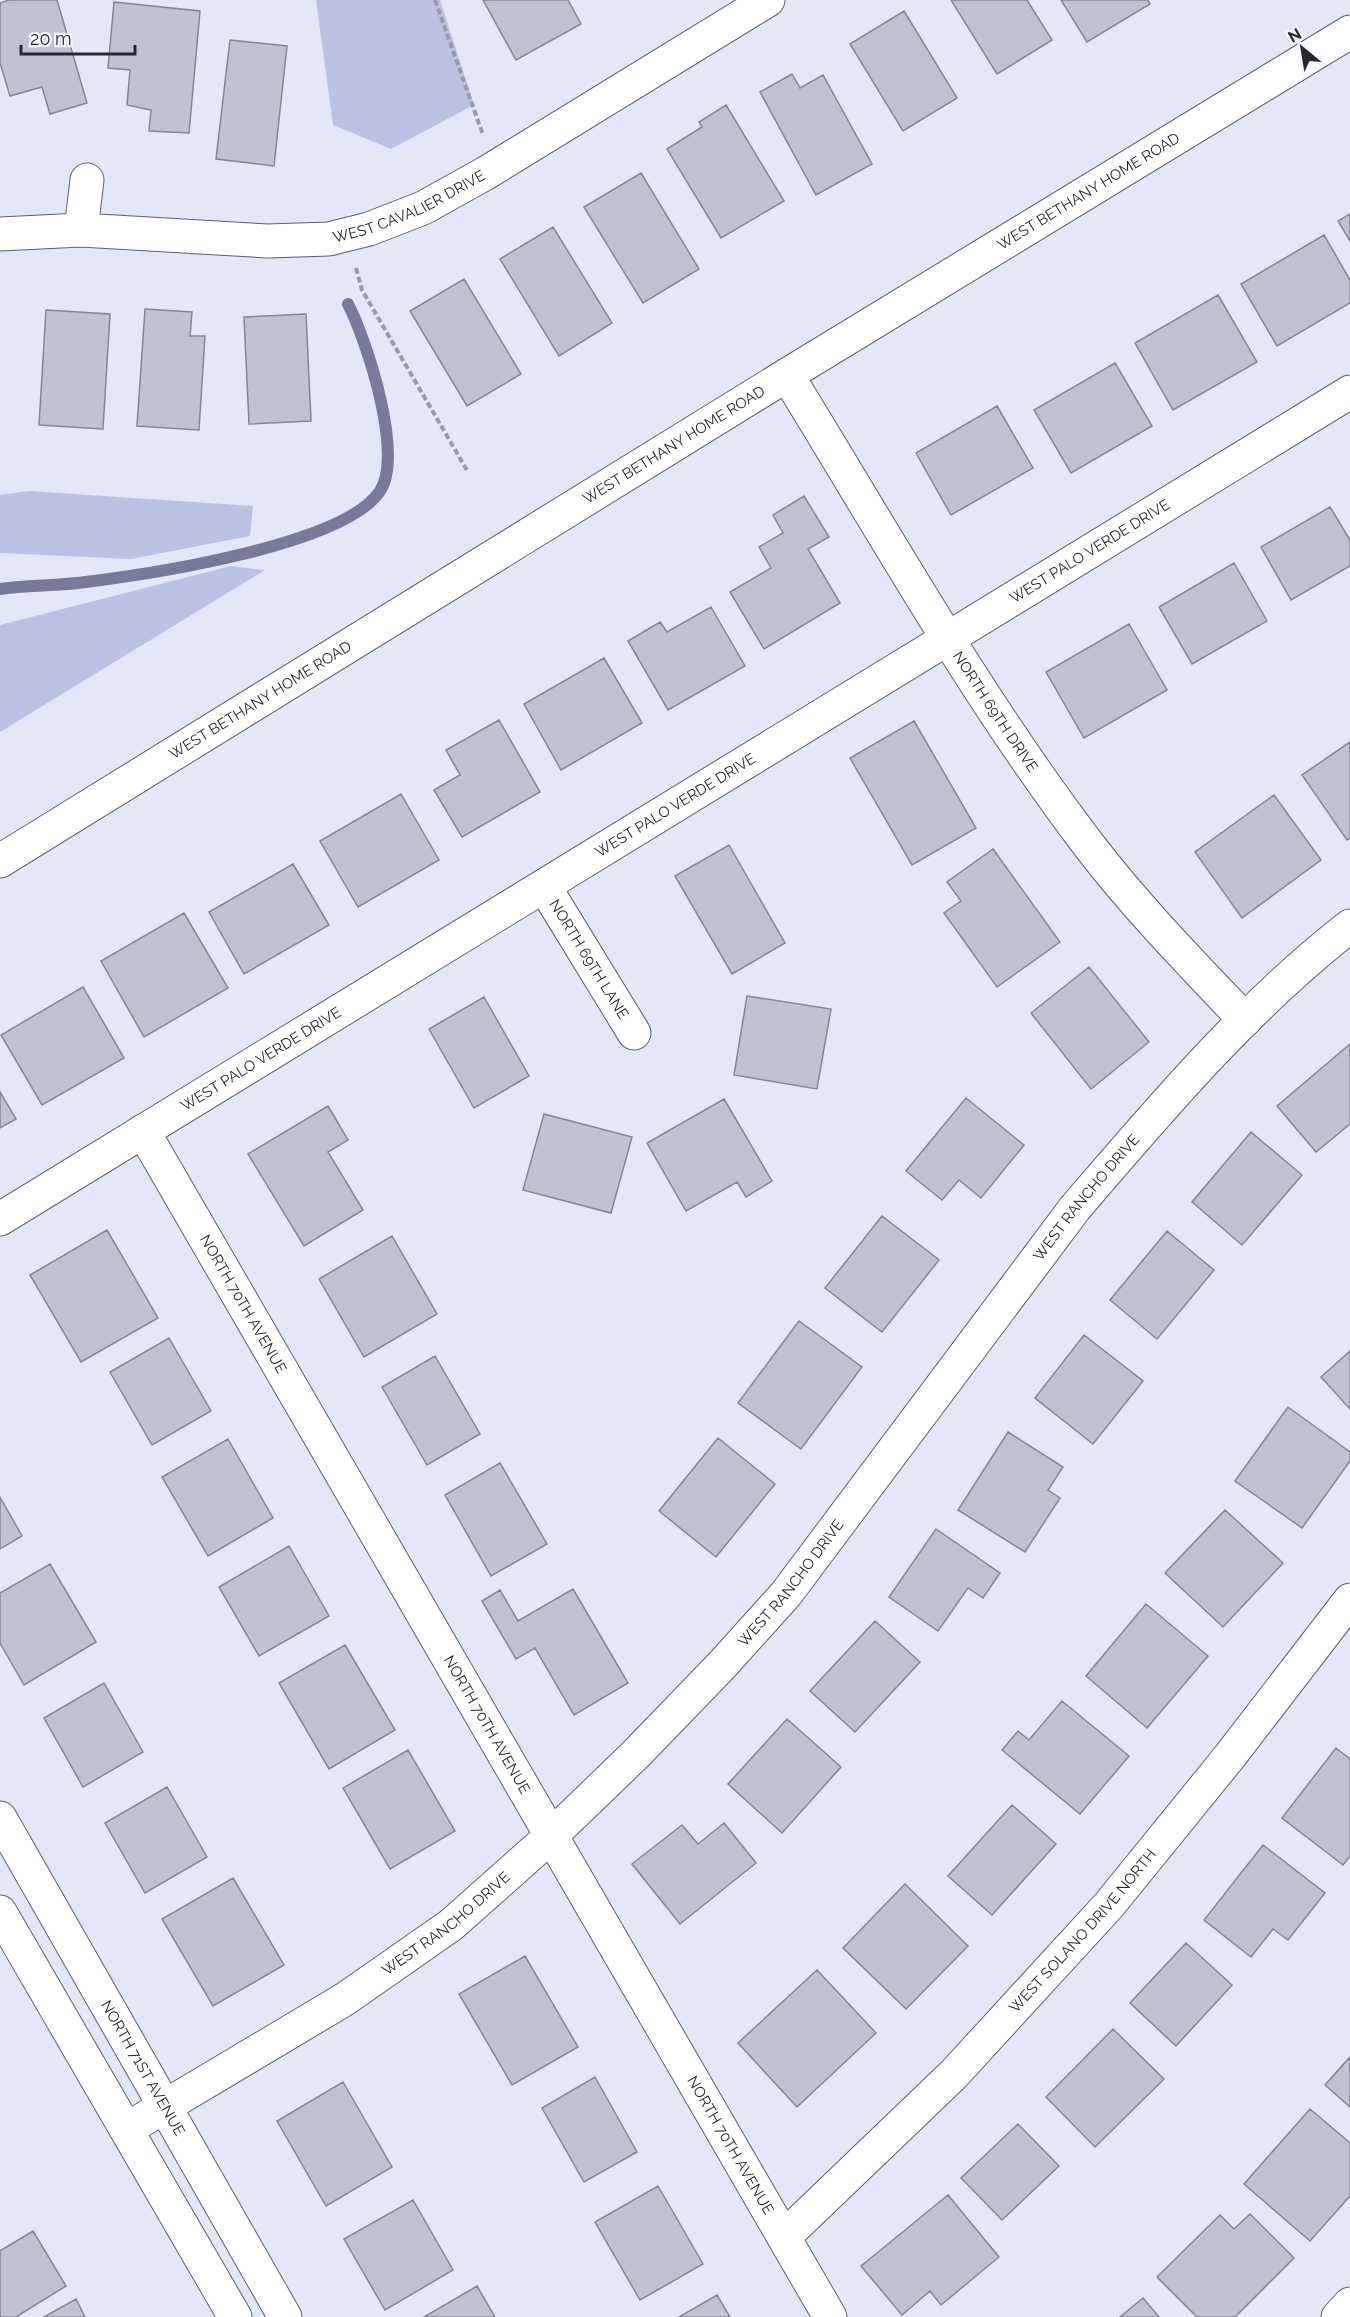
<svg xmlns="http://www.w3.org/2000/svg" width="1350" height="2317" font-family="Raleway,sans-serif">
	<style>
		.green { fill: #bac2e3 }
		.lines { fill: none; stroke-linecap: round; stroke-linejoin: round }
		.stream { stroke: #757b98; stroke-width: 12 }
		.building { fill: #bec2d2; stroke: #828594; stroke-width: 1.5 }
		.minor-casing { stroke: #5c606e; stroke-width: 35 }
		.major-casing { stroke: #5c606e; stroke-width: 35 }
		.path { stroke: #989ba7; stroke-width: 4; stroke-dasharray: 6 3; stroke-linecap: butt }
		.minor { stroke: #fff; stroke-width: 33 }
		.major { stroke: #fff; stroke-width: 33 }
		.labels { text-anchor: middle; stroke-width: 4.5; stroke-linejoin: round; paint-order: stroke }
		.street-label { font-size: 15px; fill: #27282e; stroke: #f3f5ff }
	</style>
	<rect width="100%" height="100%" fill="#e3e7f8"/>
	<path class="green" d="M316,0H440L474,105L391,149L333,125Z
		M29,491L253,506L250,536L131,559L0,553V495Z
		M231,566L265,570L0,732V625Z"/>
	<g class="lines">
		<path class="stream" d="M0,589C28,585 57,586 86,582C150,574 345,545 380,491C404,455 367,341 348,304"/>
	</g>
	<path class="building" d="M9,0H57L87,103L50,114L42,87L10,96L0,63V3Z
		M483,0H568L581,24L516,60Z
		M951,0H1027L1052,40L997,74Z
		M1061,0H1148L1150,4L1087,42Z
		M114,2L200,11L189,133L149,131L151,110L127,105L130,70L108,68Z
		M904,11L957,98L903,131L850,44Z
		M230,40L287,46L274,166L216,159Z
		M792,74L800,88L823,75L872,164L816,195L760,92Z
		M726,105L784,201L721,238L667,149L702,127L699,122Z
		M641,173L699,269L643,303L584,207Z
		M1350,214V241L1338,221Z
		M553,227L612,323L559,356L500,259Z
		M1324,235L1350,280V303L1277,346L1241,284Z
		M464,279L521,374L467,406L410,311Z
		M1218,295L1257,362L1173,410L1135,343Z
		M145,309L192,312L190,336H205L199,430L137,426Z
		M46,310L110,314L103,429L39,425Z
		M306,314L311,421L249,424L244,317Z
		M1115,363L1152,426L1071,473L1034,410Z
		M997,406L1033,468L951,515L916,453Z
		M804,496L829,537L808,549L840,603L764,649L730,592L771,568L759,547L783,533L773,515Z
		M1330,507L1350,540V566L1291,600L1261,547Z
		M1234,563L1267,621L1192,664L1159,607Z
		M711,607L745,666L668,710L628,641L660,622L667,632Z
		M1129,624L1167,690L1084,738L1046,672Z
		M604,658L642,723L561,770L524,704Z
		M499,720L540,792L462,837L434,790L460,775L446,750Z
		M914,721L976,828L912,865L850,758Z
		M1350,742V838L1347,840L1302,775Z
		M401,794L439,860L358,907L320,841Z
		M1274,795L1321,860L1242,918L1195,852Z
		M729,845L785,943L732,974L675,876Z
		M993,849L1060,942L997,987L944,913L961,901L947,882Z
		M293,864L329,925L244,974L209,912Z
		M184,913L228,988L144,1037L101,961Z
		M1089,967L1149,1042L1091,1089L1031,1013Z
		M83,987L124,1058L42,1105L1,1035Z
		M747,996L831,1009L817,1089L734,1075Z
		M484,997L529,1076L474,1108L429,1029Z
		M1350,1044V1124L1316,1152L1277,1106Z
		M0,1092L16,1119L0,1128Z
		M966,1098L1024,1145L981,1198L959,1180L942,1200L906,1171Z
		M724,1099L772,1181L746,1197L737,1182L686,1211L647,1143Z
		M328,1106L348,1140L328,1152L363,1210L304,1246L248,1154Z
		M544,1114L632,1137L611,1213L523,1190Z
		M1251,1132L1302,1175L1242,1245L1192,1202Z
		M882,1216L939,1260L882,1332L825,1288Z
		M107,1230L158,1318L81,1362L30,1275Z
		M1167,1231L1214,1270L1157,1339L1110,1300Z
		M392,1236L437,1314L364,1357L319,1279Z
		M799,1321L862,1367L801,1449L738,1403Z
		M1084,1335L1143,1381L1093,1444L1035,1398Z
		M169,1338L211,1411L152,1445L110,1372Z
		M1350,1351V1409L1321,1377Z
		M435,1356L480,1434L427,1465L382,1387Z
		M1288,1407L1350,1452V1461L1302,1528L1235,1481Z
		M1008,1432L1063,1467L1048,1490L1060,1498L1025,1552L958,1510Z
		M718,1438L775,1484L716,1557L659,1511Z
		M228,1439L273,1518L208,1556L162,1477Z
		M500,1463L547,1544L491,1576L445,1495Z
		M0,1497L22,1536L0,1549Z
		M1225,1510L1283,1563L1223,1627L1165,1573Z
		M936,1529L1000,1573L983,1598L968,1588L938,1631L889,1597Z
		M289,1546L329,1616L259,1656L219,1587Z
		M50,1564L96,1642L24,1685L0,1643V1593Z
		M573,1589L628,1683L574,1715L535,1648L516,1659L482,1601L500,1590L518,1621Z
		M1146,1604L1208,1656L1147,1728L1086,1676Z
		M875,1621L920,1662L855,1732L810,1691Z
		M345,1645L395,1730L329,1769L279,1683Z
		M104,1683L143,1752L83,1787L44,1718Z
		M1062,1701L1129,1756L1080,1814L1002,1750L1018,1731L1029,1740Z
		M787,1719L841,1767L782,1833L728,1784Z
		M1336,1748L1350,1759V1856L1343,1865L1282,1818Z
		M408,1750L455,1831L390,1869L343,1788Z
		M167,1787L207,1857L145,1893L105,1823Z
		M1012,1805L1056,1844L992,1915L948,1876Z
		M724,1823L756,1863L680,1924L632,1864L682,1825L698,1844Z
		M1263,1845L1325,1893L1288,1940L1273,1929L1251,1957L1204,1920Z
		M233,1878L284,1965L213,2006L162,1919Z
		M905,1884L968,1946L906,2009L843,1948Z
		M1186,1943L1232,1985L1176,2046L1130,2003Z
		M525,1956L578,2047L512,2085L459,1994Z
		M817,1970L876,2033L797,2107L738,2043Z
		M1113,2029L1164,2079L1095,2147L1046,2097Z
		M1350,2057V2107L1325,2085Z
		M595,2077L637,2152L584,2182L542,2108Z
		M343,2082L392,2167L326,2206L277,2121Z
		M1310,2109L1350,2143V2196L1310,2241L1244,2184Z
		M1018,2124L1059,2166L1002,2220L961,2178Z
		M658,2186L703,2264L640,2300L595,2222Z
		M948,2195L999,2257L941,2305L930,2291L902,2315L861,2266Z
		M413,2200L453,2270L385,2310L344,2239Z
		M1250,2214L1294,2258L1235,2317H1197L1157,2277L1220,2215L1234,2229Z
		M33,2231L66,2286L16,2317H0V2251Z
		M477,2286L495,2317H424Z
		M717,2295L730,2317H679Z
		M1143,2298L1159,2317H1120Z
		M76,2299L85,2317H44Z"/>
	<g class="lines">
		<g class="minor-casing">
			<g id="minor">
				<path d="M81,230L87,180"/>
				<path id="s1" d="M0,234L81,230L268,241L329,239L369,229L423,208L486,173L768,0"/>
				<path id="s2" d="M787,375C885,534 977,699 1091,848C1138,909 1192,964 1245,1020"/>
				<path id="s3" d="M544,886L634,1033"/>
				<path id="s4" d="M143,1131L830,2317"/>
				<path id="s5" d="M0,1219L1350,392"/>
				<path id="s6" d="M0,1818L285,2317"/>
				<path d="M0,1912L235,2317"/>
				<path id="s7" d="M127,2129L345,1999L451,1925L550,1837L636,1754L722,1665L786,1594L1075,1208C1160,1109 1246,1007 1350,926"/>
				<path id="s8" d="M784,2237L954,2074L1109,1905L1230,1756L1350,1600"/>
				<path d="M1338,2317L1350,2304"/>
			</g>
		</g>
		<g class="major-casing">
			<g id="major">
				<path id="s9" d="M0,861L787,375L1350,32"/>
			</g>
		</g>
		<path class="path" d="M435,0L483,135
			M356,268L362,290L468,472"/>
		<use href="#minor" class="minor"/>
		<use href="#major" class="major"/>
	</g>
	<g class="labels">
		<g class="street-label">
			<text dy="5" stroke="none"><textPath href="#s9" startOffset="1278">WEST BETHANY HOME ROAD</textPath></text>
			<text dy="5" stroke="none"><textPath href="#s1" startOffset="416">WEST CAVALIER DRIVE</textPath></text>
			<text dy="5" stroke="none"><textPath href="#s9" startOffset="792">WEST BETHANY HOME ROAD</textPath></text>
			<text dy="5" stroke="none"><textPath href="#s5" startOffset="1278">WEST PALO VERDE DRIVE</textPath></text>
			<text dy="5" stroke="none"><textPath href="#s9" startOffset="306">WEST BETHANY HOME ROAD</textPath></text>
			<text dy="5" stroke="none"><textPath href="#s2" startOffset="396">NORTH 69TH DRIVE</textPath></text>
			<text dy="5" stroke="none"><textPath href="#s5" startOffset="792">WEST PALO VERDE DRIVE</textPath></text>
			<text dy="5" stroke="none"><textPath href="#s3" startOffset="86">NORTH 69TH LANE</textPath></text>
			<text dy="5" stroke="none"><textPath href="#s5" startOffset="306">WEST PALO VERDE DRIVE</textPath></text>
			<text dy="5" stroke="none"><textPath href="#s7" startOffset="1352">WEST RANCHO DRIVE</textPath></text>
			<text dy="5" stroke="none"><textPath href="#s4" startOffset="200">NORTH 70TH AVENUE</textPath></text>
			<text dy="5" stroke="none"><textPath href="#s7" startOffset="866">WEST RANCHO DRIVE</textPath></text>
			<text dy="5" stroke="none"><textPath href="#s4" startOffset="686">NORTH 70TH AVENUE</textPath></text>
			<text dy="5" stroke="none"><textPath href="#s7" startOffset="380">WEST RANCHO DRIVE</textPath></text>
			<text dy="5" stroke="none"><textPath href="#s8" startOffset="428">WEST SOLANO DRIVE NORTH</textPath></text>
			<text dy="5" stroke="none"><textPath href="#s6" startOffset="288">NORTH 71ST AVENUE</textPath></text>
			<text dy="5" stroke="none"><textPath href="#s4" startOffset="1172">NORTH 70TH AVENUE</textPath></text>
		</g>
	</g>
	<g transform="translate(1302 48) rotate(330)" stroke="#f3f5ff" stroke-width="4.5" paint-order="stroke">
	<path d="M0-4.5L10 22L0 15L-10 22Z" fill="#27282e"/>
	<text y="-9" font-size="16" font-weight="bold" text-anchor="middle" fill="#27282e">N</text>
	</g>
	<path d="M21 45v9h114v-9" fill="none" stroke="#27282e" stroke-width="3"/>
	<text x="30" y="45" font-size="18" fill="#27282e" stroke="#f3f5ff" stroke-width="4.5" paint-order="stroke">20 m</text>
</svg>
